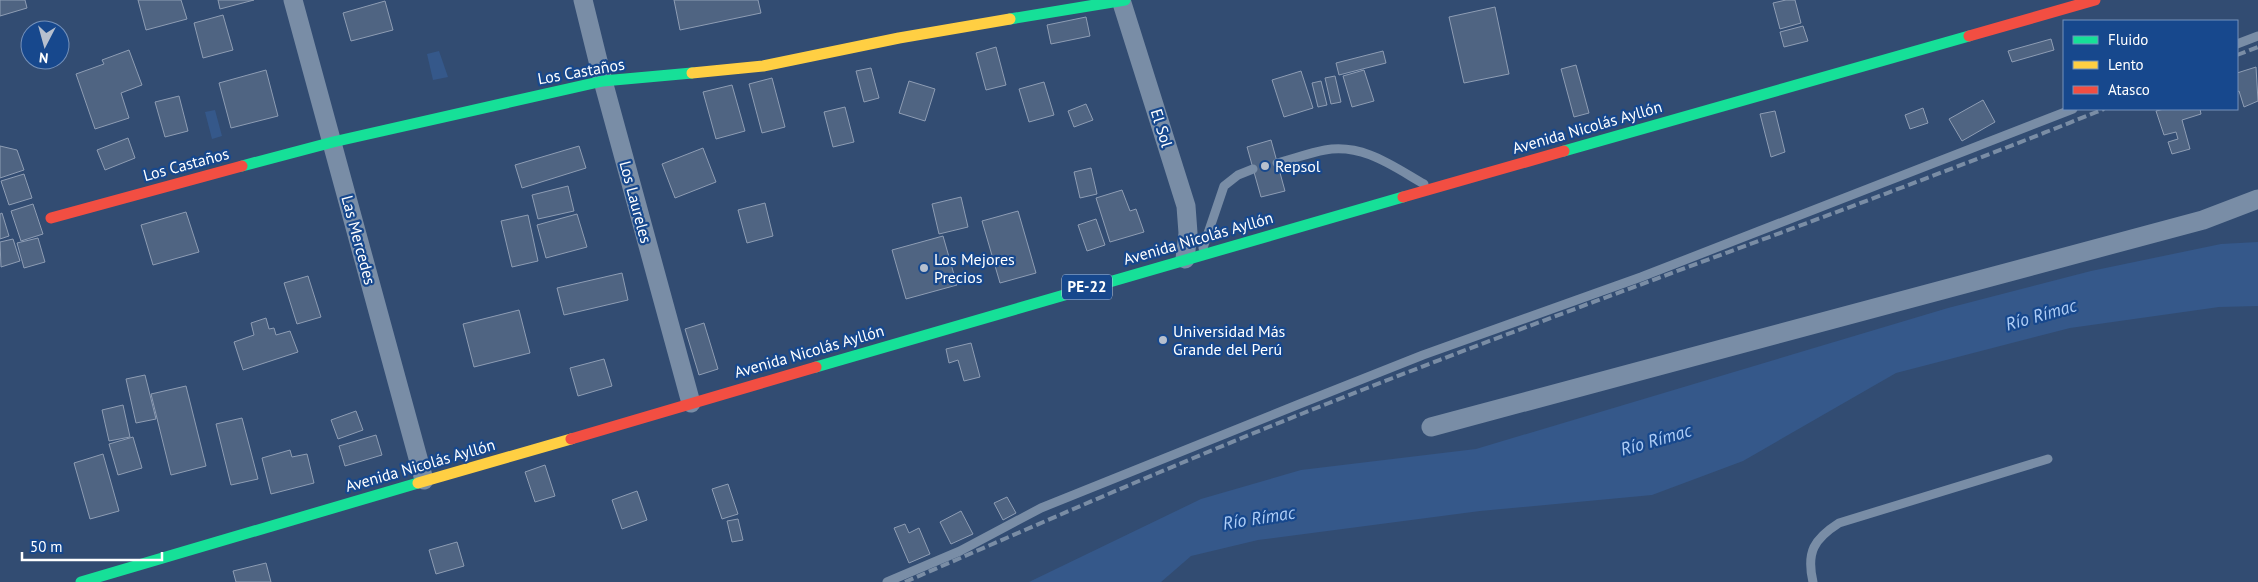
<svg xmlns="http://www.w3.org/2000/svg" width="2258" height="582" font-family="'PT Sans',sans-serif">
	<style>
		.water { fill: #35588a }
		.building { fill: #4f6482; stroke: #8e9db4 }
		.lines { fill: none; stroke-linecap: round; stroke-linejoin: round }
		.lane { stroke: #798da6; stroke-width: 9 }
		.street { stroke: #798da6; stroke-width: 19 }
		.fast { stroke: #16e098; stroke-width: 11 }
		.slow { stroke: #ffcf43; stroke-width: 11 }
		.jam { stroke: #f24e42; stroke-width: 11 }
		.rail { stroke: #7a8da5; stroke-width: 4; stroke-dasharray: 9 4; stroke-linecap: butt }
		.poi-dot { fill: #b7c0ce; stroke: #17488d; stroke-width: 2 }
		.labels { text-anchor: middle; stroke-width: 4.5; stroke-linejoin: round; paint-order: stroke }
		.shield { fill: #17488d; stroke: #b9c8dd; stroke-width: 1 }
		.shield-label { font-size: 15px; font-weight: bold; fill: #fff }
		.street-label { font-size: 16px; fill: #fff; stroke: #17488d }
		.poi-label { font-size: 16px; fill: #fff; stroke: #17488d; text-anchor: start }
		.water-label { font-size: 18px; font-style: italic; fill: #aecdf6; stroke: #17488d }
	</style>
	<rect width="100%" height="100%" fill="#324c72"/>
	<path class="water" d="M439,51L448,77L433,80L427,54Z
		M215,110L222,136L212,139L205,112Z
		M2258,242V306L2219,307L2070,328L1896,373L1743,461L1652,495L1480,511L1258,540L1191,556L1161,582H1029L1201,499L1301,470L1476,449L1948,308L2091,271L2221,244Z"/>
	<path class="building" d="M0,0H25L27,8L0,16Z
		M138,0H181L187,19L146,30Z
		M218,0H254L220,9Z
		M674,0H758L761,13L680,30Z
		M1786,0H1795L1801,23L1780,29L1773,3Z
		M385,1L393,30L351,41L343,13Z
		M1495,7L1509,74L1464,83L1449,17Z
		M223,15L233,50L203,58L194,23Z
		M1086,17L1090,36L1051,44L1047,25Z
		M1803,26L1808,41L1784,47L1780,32Z
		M2051,39L2054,50L2012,62L2008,51Z
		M996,47L1006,85L986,90L976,53Z
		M129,50L142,85L121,93L129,118L95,129L76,74L104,64L102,60Z
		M1383,51L1386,63L1339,75L1336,63Z
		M1576,65L1589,113L1574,117L1561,69Z
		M2256,67L2258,101L2244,107L2239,91L2237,92V73Z
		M871,68L879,98L864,102L856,71Z
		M266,70L278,116L231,128L219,83Z
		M1364,70L1374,101L1352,107L1343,76Z
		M1301,71L1313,108L1284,117L1272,80Z
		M1335,76L1341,102L1331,104L1325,78Z
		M772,78L785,127L762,133L749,84Z
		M909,81L935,89L925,121L899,113Z
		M1321,81L1327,105L1318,107L1312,83Z
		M1044,82L1054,115L1029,122L1019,89Z
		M732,85L745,131L716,139L703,92Z
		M179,96L188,131L165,137L155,102Z
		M1983,100L1995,122L1962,141L1949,119Z
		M1086,104L1093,120L1074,127L1068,111Z
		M845,107L854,142L833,147L824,112Z
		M1923,108L1928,123L1910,129L1905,115Z
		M2164,109H2200L2201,114L2182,120L2190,149L2172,154L2168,142L2178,139L2176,132L2164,135L2156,111Z
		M1775,111L1785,152L1771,157L1760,114Z
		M128,138L135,158L105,170L97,150Z
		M1271,140L1285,191L1261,197L1247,147Z
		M0,146L17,150L24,170L0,178Z
		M579,146L586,168L522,188L515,165Z
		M703,148L716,182L675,198L662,164Z
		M1091,168L1097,194L1080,198L1074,172Z
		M24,174L32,198L9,205L1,181Z
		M568,186L574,211L538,219L532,195Z
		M1122,190L1130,211L1136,209L1144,232L1110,242L1096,198Z
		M961,197L968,227L939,234L932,204Z
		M765,203L773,236L747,243L738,210Z
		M33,204L43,234L21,241L11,211Z
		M1018,211L1036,273L1000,283L982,221Z
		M186,212L199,252L153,265L141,225Z
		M2,213L9,236L0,239V214Z
		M577,214L587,247L546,258L537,225Z
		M528,215L538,261L512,267L501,221Z
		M1096,219L1105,245L1087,251L1078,225Z
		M943,236L957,285L906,299L892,250Z
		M38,238L45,262L24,268L17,243Z
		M13,239L20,261L1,267L0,242Z
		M622,273L628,300L564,315L557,288Z
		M308,276L321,317L297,324L284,283Z
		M519,310L530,353L474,367L463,324Z
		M266,318L269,329L274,328L276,335L290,331L298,352L243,370L234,342L254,335L251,323Z
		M704,323L718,369L699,375L685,329Z
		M971,343L980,377L964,381L958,360L949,363L946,349Z
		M604,359L612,386L578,396L570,368Z
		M145,375L156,419L136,423L126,379Z
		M186,386L206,466L171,475L151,394Z
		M123,405L130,437L109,441L102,410Z
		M356,411L363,430L338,439L331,420Z
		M242,418L258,479L231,485L216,424Z
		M376,435L382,455L345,466L339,446Z
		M133,437L142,468L118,475L109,444Z
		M290,450L292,457L307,454L314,483L271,494L262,458Z
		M103,454L119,511L90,519L74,463Z
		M545,465L555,496L535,502L525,472Z
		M728,484L738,514L722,519L712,489Z
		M637,491L647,520L622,529L612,500Z
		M1007,497L1016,513L1003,520L994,503Z
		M961,511L973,534L951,544L940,522Z
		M738,519L743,540L732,542L727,521Z
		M905,524L909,533L919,528L930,554L909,563L894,528Z
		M457,542L464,566L436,574L429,550Z
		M266,563L271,582H236L233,571Z"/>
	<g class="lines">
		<path class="lane" d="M2237,44L2258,36
			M1277,163C1293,159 1309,153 1325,150C1363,143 1394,167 1424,184
			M1203,248L1224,186L1238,175L1253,169
			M887,582L960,551L1041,508L1297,405L1423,355L1641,277L2073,109
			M1813,582C1806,552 1814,539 1839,523L2048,459"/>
		<path class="street" d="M293,0L424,480
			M583,0L603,81L691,403
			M1121,0L1186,206L1188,233L1185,259
			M1431,427L2203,220L2258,199"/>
		<path class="fast" d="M1010,19L1125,0
			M1564,151L1969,36
			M242,166L333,142L603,81L692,73
			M816,367L1403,197
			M81,582L418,483"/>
		<path class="slow" d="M692,73L763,66L899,38L1010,19
			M418,483L571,439"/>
		<path class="jam" d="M1969,36L2095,0
			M1403,197L1564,151
			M51,218L242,166
			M571,439L816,367"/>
		<path class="rail" d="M2237,55L2258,47
			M905,582C1046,521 1186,459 1329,403C1586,301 1848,212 2104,109"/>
	</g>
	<g class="poi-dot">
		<circle cx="1265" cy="166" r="5"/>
		<circle cx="924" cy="268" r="5"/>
		<circle cx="1163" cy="340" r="5"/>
	</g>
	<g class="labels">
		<rect class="shield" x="1062" y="274.5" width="50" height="25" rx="4"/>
		<g class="shield-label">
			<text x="1087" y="292">PE-22</text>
		</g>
		<g class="street-label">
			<text transform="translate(581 71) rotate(-10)" y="6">Los Castaños</text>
			<text transform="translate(1587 127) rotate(-16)" y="6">Avenida Nicolás Ayllón</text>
			<text transform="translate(1162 128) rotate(73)" y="6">El Sol</text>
			<text transform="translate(186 164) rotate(-15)" y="6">Los Castaños</text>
			<text transform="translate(636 202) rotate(75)" y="6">Los Laureles</text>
			<text transform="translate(1198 238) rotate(-16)" y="6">Avenida Nicolás Ayllón</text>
			<text transform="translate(359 240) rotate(75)" y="6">Las Mercedes</text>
			<text transform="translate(809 351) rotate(-16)" y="6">Avenida Nicolás Ayllón</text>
			<text transform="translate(420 465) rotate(-16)" y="6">Avenida Nicolás Ayllón</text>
		</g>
		<g class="poi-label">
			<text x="1275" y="172">Repsol</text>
			<text x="934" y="265">Los Mejores<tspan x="934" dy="18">Precios</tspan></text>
			<text x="1173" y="337">Universidad Más<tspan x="1173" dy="18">Grande del Perú</tspan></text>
		</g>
		<g class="water-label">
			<text transform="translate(2041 315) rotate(-16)" y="6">Río Rímac</text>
			<text transform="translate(1656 440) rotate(-16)" y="6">Río Rímac</text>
			<text transform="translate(1259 518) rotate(-9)" y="6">Río Rímac</text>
		</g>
	</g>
	<rect x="2063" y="20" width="175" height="90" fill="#17488d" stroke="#7491bb"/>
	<rect x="2073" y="36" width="25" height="8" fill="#16e098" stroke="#7491bb"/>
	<text x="2108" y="45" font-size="15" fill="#ffffff">Fluido</text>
	<rect x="2073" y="61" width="25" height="8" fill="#ffcf43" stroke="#7491bb"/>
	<text x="2108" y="70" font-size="15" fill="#ffffff">Lento</text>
	<rect x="2073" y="86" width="25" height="8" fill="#f24e42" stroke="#7491bb"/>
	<text x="2108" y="95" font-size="15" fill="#ffffff">Atasco</text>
	<g transform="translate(45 45) rotate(186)"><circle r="24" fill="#17488d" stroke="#7491bb"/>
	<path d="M0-4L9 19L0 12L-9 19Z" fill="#b7c0ce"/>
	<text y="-8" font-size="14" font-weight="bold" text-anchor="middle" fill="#ffffff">N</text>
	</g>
	<path d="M22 552v8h140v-8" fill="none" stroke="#ffffff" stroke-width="2.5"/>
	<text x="30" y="552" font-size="15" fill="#ffffff" stroke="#17488d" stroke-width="4" paint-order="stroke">50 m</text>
</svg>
